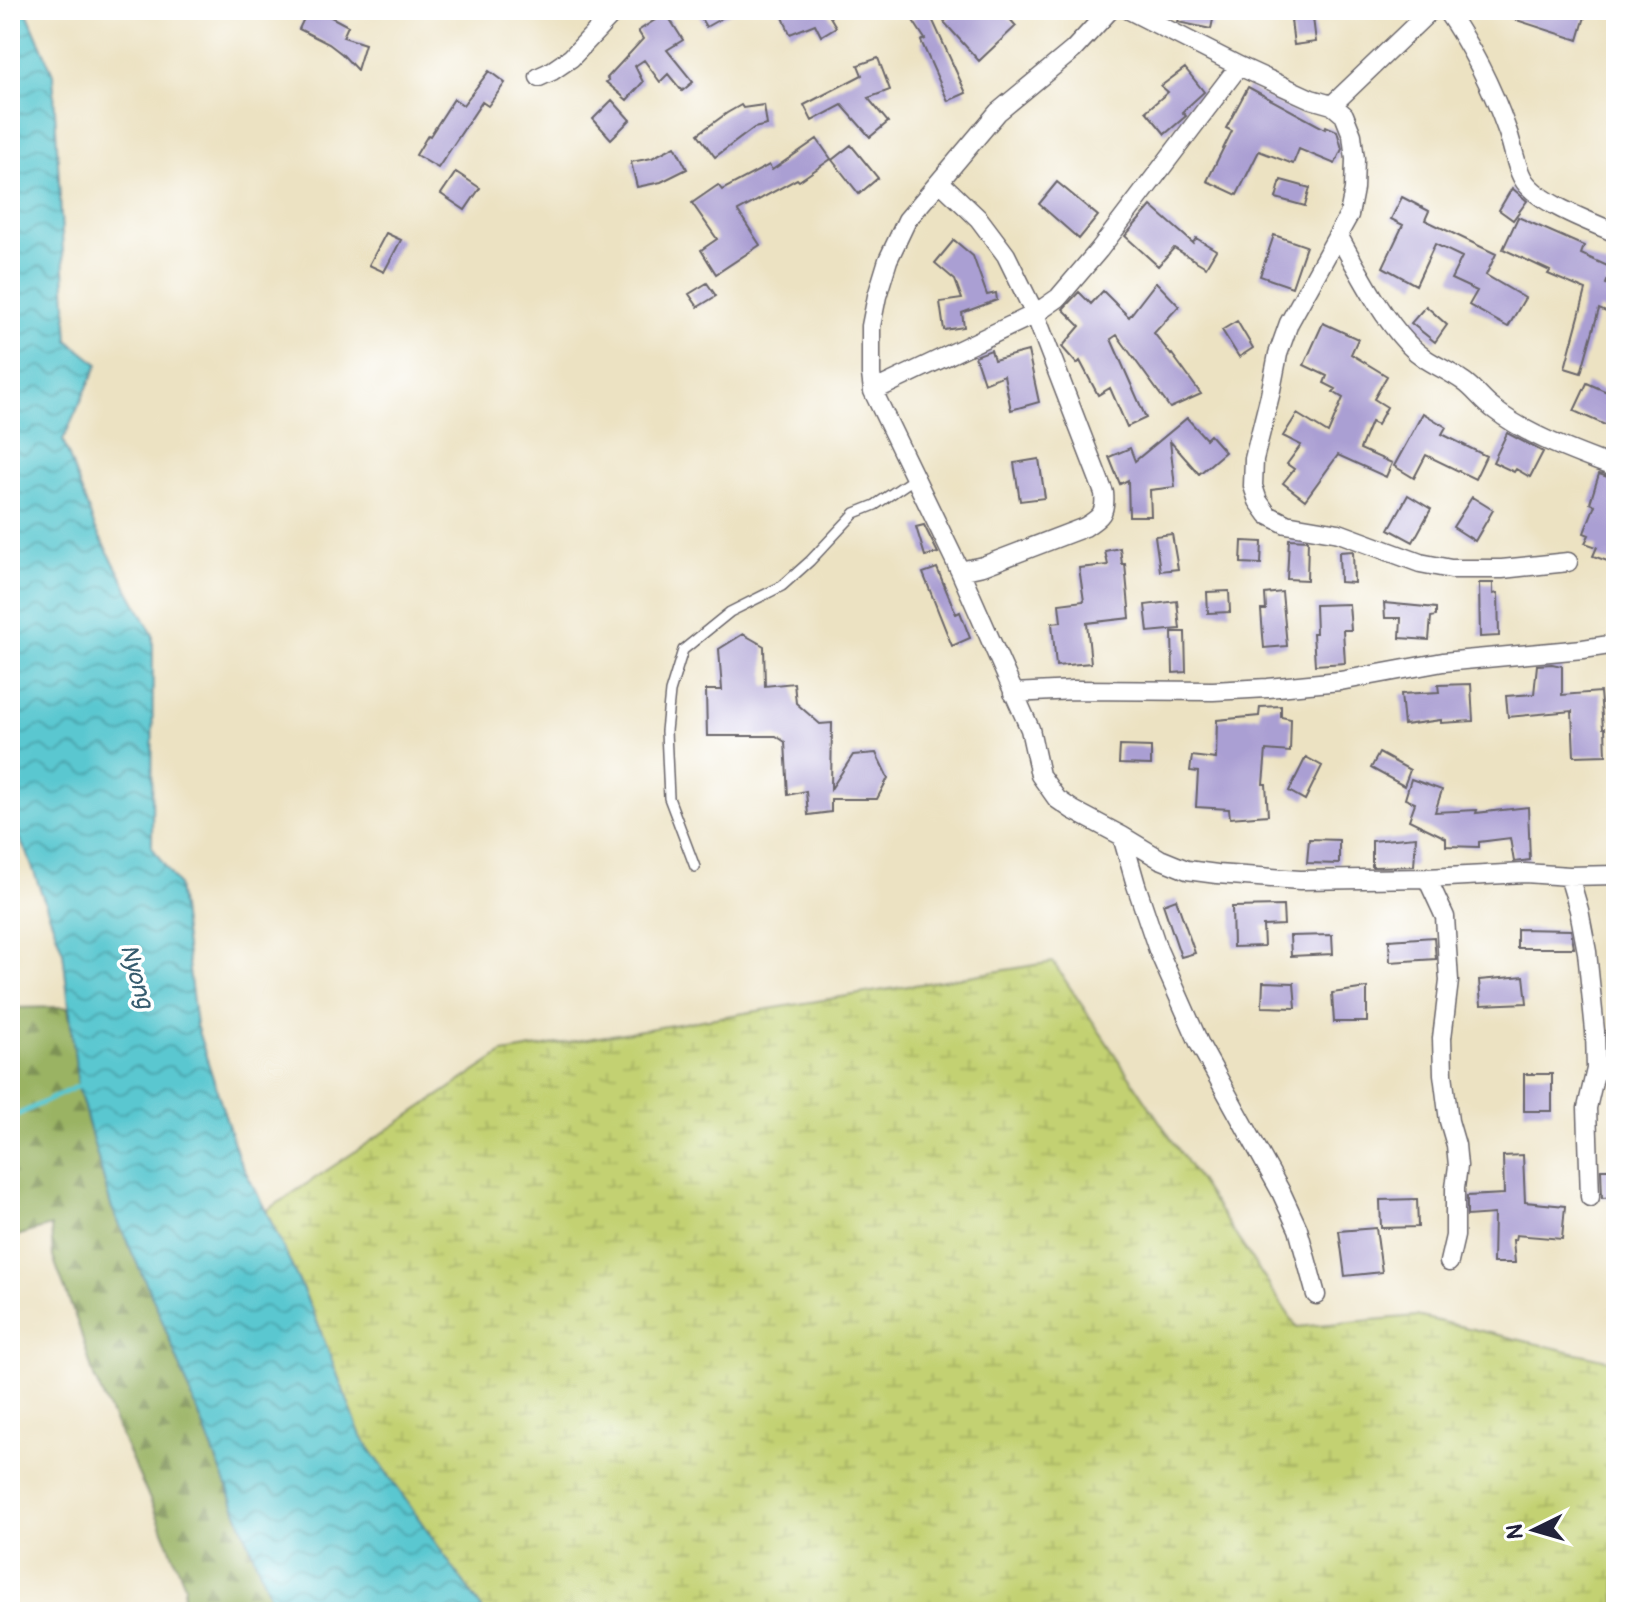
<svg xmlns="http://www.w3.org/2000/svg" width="1626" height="1622" font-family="Pangolin,sans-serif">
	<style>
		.forest { fill: url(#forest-firs); stroke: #5e6a50; stroke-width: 2 }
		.wetland { fill: url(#wetland-marsh); stroke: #727a56; stroke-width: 2 }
		.water { fill: url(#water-waves); stroke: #3e7486; stroke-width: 2 }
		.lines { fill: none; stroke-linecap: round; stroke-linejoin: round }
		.stream { stroke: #5ac7d0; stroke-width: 5 }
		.building { fill: #aa9fd3 }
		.service-casing { stroke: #69656a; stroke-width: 12 }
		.minor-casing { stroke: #69656a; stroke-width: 21 }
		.service { stroke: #fff; stroke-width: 9 }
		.minor { stroke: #fff; stroke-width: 18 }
		.labels { text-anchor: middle; stroke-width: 7; stroke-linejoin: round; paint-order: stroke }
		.water-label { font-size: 24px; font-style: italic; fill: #365c6f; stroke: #fff }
	</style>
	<defs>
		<pattern id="forest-firs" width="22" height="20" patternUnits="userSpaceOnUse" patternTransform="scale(2)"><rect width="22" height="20" fill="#9ab364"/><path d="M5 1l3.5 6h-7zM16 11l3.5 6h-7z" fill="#7d9154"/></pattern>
		<pattern id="wetland-marsh" width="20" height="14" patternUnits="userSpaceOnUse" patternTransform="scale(2)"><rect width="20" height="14" fill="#c3d172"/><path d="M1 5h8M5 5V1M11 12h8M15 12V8" fill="none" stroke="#a7b364"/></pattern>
		<pattern id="water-waves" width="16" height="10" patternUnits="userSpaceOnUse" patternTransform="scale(2)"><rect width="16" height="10" fill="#5ac7d0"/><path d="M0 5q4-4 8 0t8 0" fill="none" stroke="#4aa1aa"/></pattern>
	</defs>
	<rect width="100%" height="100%" fill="#fff"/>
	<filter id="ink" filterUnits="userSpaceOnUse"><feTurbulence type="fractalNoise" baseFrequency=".0125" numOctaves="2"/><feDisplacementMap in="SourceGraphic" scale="16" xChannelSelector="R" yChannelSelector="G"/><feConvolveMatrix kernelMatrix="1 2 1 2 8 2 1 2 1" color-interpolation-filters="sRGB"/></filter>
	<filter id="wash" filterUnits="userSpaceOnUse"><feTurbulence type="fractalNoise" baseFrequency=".006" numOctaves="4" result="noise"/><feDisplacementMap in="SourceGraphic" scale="32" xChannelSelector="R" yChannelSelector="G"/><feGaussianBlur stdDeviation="1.8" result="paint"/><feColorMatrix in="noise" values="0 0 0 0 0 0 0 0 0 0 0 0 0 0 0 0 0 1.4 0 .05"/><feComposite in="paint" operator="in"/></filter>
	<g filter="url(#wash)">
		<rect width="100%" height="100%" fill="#ece2c2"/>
		<path class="forest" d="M68,1007L76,1059L78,1086L111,1206L156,1305L276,1612H181L185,1585L156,1513L94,1377L79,1327L53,1257L51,1226L10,1238V1008Z"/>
		<path class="wetland" d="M1053,962L1297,1327L1416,1316L1616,1362V1612H484L361,1436L314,1314L266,1211L503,1053Z"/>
		<path class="water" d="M10,10H26L53,74L68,340L98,364L63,440L95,528L153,635L152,847L178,885L196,1025L239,1159L266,1211L314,1314L361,1436L484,1612H276L156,1305L111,1206L78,1086L63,952L27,853L10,823Z"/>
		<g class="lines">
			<path class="stream" d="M10,1115L15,1116L78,1086"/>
		</g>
		<g id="blocks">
			<path class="building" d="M308,10H318L348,26L343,37L365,44L357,70L342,54L329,44L299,29Z
				M696,10H736L706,27Z
				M780,10H826L836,27L821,36L815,24L790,34Z
				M924,10H928L966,93L948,101L921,41L925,39L912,19Z
				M957,10H1014L1008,17L1016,26L979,61L944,22Z
				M1181,10H1215L1211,29L1178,22Z
				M1297,10H1312L1316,42L1294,45L1291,20L1298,19Z
				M1495,10H1587L1578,40L1495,13Z
				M666,13L683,40L667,50L693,82L682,91L668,74L660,82L644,60L635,66L643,82L627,100L606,82L609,80L607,78L643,39L638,31Z
				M878,58L890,90L868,98L888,122L870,137L842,105L812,121L804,105L862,75L858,65Z
				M1185,68L1204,92L1182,112L1186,116L1165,134L1146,111L1168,92L1161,86Z
				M489,71L505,83L488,106L482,102L438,168L416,155L428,135L430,136L454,99L463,105Z
				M1248,87L1325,129L1326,126L1337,131L1342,149L1335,164L1299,149L1293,164L1259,151L1237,195L1207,181L1232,131L1226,128Z
				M612,100L630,120L611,139L593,119Z
				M741,105L743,108L764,105L767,125L754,128L715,157L698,134L727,113Z
				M817,139L831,159L799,181L797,179L738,211L760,245L716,274L701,250L717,239L692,203L718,185L722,190L769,165L772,170Z
				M851,145L878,178L859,194L832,160Z
				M675,146L687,169L661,182L637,187L631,162L652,158Z
				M456,172L480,188L465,210L441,194Z
				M1281,180L1310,188L1305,206L1276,198Z
				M1057,182L1098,216L1079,239L1039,204Z
				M1512,188L1527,201L1513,220L1499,210Z
				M1402,197L1429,211L1425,220L1496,254L1486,275L1525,298L1508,327L1469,305L1477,291L1451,279L1462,257L1435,244L1416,285L1383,267L1403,225L1391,219Z
				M1151,206L1193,243L1196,238L1216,250L1206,267L1174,248L1158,266L1125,236Z
				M1518,217L1584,246L1581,254L1612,268L1606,284L1616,288V316L1599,309L1581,373L1565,368L1586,290L1548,274L1550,271L1503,249Z
				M386,233L401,240L384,272L369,265Z
				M1274,235L1306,246L1292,287L1260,276Z
				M954,240L973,256L987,295L996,293L997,300L962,313L964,327L944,330L940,302L962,299L955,280L935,263Z
				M1156,282L1179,306L1154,333L1171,355L1172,354L1201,394L1170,408L1117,335L1111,339L1146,418L1127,427L1110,388L1098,395L1080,361L1077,364L1062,347L1080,326L1063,309L1079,292L1091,304L1103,291L1129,317Z
				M707,283L716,296L698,307L689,294Z
				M1426,306L1447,325L1435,342L1411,323Z
				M1237,321L1253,348L1239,357L1222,330Z
				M1323,323L1358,339L1351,354L1387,376L1374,399L1387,407L1377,425L1371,422L1360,449L1392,463L1386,477L1338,455L1305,500L1283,483L1294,469L1287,464L1301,445L1283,436L1297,414L1328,433L1343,398L1333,392L1336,389L1324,383L1327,376L1304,365Z
				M991,350L994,360L1028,351L1039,402L1011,410L1004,375L984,383L975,356Z
				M1587,383L1616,396V430L1574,411Z
				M1423,413L1446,427L1442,434L1486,456L1475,479L1426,455L1414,478L1394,466Z
				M1187,418L1206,439L1210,435L1225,452L1199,474L1170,441L1175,487L1150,490L1151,516H1129L1128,480L1120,484L1109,457L1130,448L1135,461Z
				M1507,433L1543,452L1530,477L1516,469L1514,472L1493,462Z
				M1039,459L1045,498L1020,501L1014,463Z
				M1599,474L1616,480V564L1593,556L1597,547L1585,543L1589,535L1584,533L1595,505L1590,503Z
				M1408,495L1431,509L1413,542L1389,529Z
				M1472,497L1493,510L1475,541L1453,527Z
				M924,525L938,553L925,556L916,527Z
				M1172,534L1178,569L1160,571L1155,536Z
				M1289,539L1308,540L1307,580L1287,579Z
				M1242,541L1262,542L1261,564L1241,563Z
				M1120,548L1122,564H1125L1130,618L1087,623L1091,663L1056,666L1052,623L1061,622L1059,604L1084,601L1079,568L1108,565L1105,551Z
				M1353,551L1354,583L1340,582L1339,552Z
				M937,568L956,614L960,612L970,638L952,646L923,573Z
				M1479,583H1493V594L1498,593L1499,636L1480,637Z
				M1229,591L1230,612L1208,613L1207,592Z
				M1282,592L1287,646L1264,648L1261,610H1266L1265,594Z
				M1177,601L1180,629L1148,632L1145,605Z
				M1384,603L1436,608V616L1431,617L1429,640L1400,638L1401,618H1385Z
				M1349,604L1351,630H1343L1345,663L1315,665L1313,633H1316L1315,605Z
				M1172,632H1185L1186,672L1173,673Z
				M743,634L764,646L765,686L794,683L796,703L820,724L832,723L831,789L853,755L876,753L888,778L877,799H831V812L808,815L806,791L788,795L785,742L776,736H707L706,690H722L719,649Z
				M1552,664L1562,666V695L1600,692L1603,728H1605L1606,755L1574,756L1572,711L1508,717L1506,696L1534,694L1537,665Z
				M1471,684L1473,721L1441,723V720L1404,725L1401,694L1439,692L1438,685Z
				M1281,706V717L1291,719L1290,752L1266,750L1263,784H1266L1268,815L1230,818L1229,809L1196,807L1198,772L1190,771L1192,756L1216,759L1217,720L1259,716L1260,707Z
				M1120,746L1151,747V765L1119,764Z
				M1379,753L1410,770L1404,786L1371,768Z
				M1306,757L1322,766L1305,800L1289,791Z
				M1411,779L1442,790L1435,812L1477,810L1476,813L1528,807L1530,860L1514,862L1510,838L1479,842V847L1446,846V838L1409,820L1415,803L1405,799Z
				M1416,837L1414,866L1372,867V841Z
				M1309,839L1339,840V864L1307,863Z
				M1176,899L1195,953L1181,957L1163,904Z
				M1283,906L1284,925L1263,926L1264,946L1233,947L1232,907Z
				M1517,929L1571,930L1574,948H1517Z
				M1332,935L1333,954L1291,956L1290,936Z
				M1434,937L1436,959L1390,962L1389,940Z
				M1524,976L1527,1003L1481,1005L1479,980Z
				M1263,982L1294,983L1296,1008L1262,1007Z
				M1367,988V1022H1334L1332,993Z
				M1524,1074H1552V1111H1524Z
				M1523,1155L1525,1202L1565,1206L1562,1239L1516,1235L1515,1240H1513L1515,1263H1493L1494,1214L1467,1216V1196L1504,1194L1503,1156Z
				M1601,1169H1616V1197L1602,1198Z
				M1417,1199L1418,1227L1381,1228L1380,1200Z
				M1376,1228L1382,1272L1345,1276L1339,1231Z"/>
		</g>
	</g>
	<g filter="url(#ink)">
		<use href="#blocks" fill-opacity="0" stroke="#69656a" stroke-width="2"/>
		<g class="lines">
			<g class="service-casing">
				<path id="service" d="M695,867L669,798L666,731L670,692L683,650L730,612L782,586L810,561L855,513L875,505L915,478"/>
			</g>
			<g class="minor-casing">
				<path id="minor" d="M1110,10L1073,50L998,112L907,220L888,260L877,296L871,326V374L873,391L960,571L1030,729L1040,775L1057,799L1073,810L1122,836L1160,859L1187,870L1217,874L1300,880L1427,878L1525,873L1569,876L1616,875
					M1129,10L1239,66L1311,99L1332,105L1344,115L1352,135L1355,159L1354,189L1349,215L1289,323L1278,354L1270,395L1254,459L1253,486L1258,501L1268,515L1286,524L1339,533L1420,563L1451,569H1502L1568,562
					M1446,10C1471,46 1492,88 1507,130C1513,145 1516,170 1525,182C1541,204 1591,222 1616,233
					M539,77L552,71L571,58L616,10
					M1332,105L1431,10
					M940,182L979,219L1006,255L1035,314L1104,493C1106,513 1101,517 1085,527L983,566L960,571
					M1338,235C1359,272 1379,313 1408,344C1426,363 1443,367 1463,381C1475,389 1483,402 1495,410C1530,437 1575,452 1616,468
					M873,391L1035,314L1058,298L1099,250L1239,66
					M1013,693L1074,690L1213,691L1268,688L1340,681L1443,662L1583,649L1616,644
					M1122,836L1136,885L1158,950L1200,1045L1281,1192L1298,1229L1316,1295
					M1569,876L1579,910L1587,952L1595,1031L1596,1069L1587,1108L1590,1197
					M1427,878L1445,917L1449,981L1442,1038L1443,1074L1449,1121L1456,1145L1458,1166L1455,1188V1236L1449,1262"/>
			</g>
			<use href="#service" class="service"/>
			<use href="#minor" class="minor"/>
		</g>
	</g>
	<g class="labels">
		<g class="water-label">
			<text transform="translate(137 976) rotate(74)" y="8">Nyong</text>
		</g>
	</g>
	<rect width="1626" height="1622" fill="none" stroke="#fff" stroke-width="40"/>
	<g transform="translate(1534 1530) rotate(265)" stroke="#ffffff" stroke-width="6" paint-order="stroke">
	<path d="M0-6L14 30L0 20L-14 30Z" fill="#22223b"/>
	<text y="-12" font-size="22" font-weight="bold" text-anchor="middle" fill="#22223b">N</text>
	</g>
</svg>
